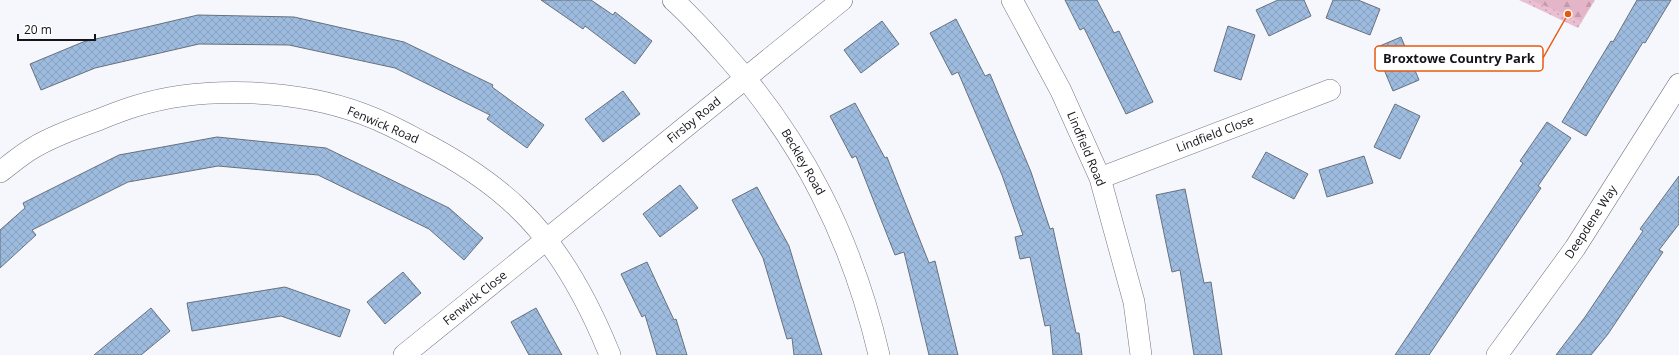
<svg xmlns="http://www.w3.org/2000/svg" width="1679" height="355" font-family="'Open Sans',sans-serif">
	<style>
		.grass { fill: url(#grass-dots) }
		.forest { fill: url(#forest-firs) }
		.building { fill: url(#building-cross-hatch); stroke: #67717d }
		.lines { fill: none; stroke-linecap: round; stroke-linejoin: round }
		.street-casing { stroke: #757685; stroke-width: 22 }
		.street { stroke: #fff; stroke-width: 21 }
		.labels { text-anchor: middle; stroke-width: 3; stroke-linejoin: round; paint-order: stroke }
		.street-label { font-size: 12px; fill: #14141a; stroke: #fff }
		.leader { fill: none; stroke: #e8590c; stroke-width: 1.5 }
		.callout-dot { fill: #e8590c; stroke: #fff; stroke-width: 1.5 }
		.callout { fill: #fff; stroke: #e8590c; stroke-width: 1.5 }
		.callout-label { font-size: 13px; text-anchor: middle; font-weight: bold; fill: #14141a }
	</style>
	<defs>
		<pattern id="grass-dots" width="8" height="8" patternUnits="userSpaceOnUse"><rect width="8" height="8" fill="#eabfd1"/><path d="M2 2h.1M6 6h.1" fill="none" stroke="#c8a3b3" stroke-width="1.8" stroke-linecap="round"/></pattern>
		<pattern id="forest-firs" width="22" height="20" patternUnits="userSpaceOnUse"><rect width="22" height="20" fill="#e4b5c8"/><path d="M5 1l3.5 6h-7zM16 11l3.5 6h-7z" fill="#c39bab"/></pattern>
		<pattern id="building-cross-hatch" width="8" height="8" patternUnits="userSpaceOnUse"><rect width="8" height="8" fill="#9cbbde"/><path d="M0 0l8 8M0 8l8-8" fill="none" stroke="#86a0be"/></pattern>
	</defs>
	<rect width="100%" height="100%" fill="#f6f6fd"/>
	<path class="grass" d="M1519,0H1595L1578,28Z"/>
	<path class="forest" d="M1531,0H1594L1581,21Z"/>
	<path class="building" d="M541,0H591L613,15L615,12L652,41L635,64L585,26L583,29Z
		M1065,0H1097L1114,33L1119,31L1153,102L1126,114L1084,28L1080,30Z
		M1278,0H1304L1311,16L1269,36L1256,10Z
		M1333,0H1358L1380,9L1370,35L1326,18Z
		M1637,0H1671L1645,43L1643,42L1586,136L1562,122L1611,41L1613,42Z
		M198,15L294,17L404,42L493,85L492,87L544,125L527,148L487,119L490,115L395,68L289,45L199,44L95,68L41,90L30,64L83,42Z
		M956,19L985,76L990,74L1031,172L1050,229L1053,228L1076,333H1079L1082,355H1053L1050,325L1045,326L1030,257L1020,259L1015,237L1023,235L1002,175L958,72L952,75L930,33Z
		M882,21L899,44L861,73L844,50Z
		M1228,26L1255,35L1241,80L1214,71Z
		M1401,37L1419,80L1393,91L1375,48Z
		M623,91L640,114L603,142L585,119Z
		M855,103L885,158L887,157L929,263L935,261L958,355H929L904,252L895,255L856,156L852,158L830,116Z
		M1395,104L1420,116L1400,159L1374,147Z
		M1547,122L1571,138L1538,186L1541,188L1429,355H1395L1523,163L1520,161Z
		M217,137L326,148L449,208L483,238L464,260L429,229L318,175L218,166L128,182L32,230L36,235L0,268V230L25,208L23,203L119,155Z
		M1266,152L1308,174L1294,199L1252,177Z
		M1364,156L1373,183L1327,197L1319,170Z
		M1679,176V224L1659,250L1663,252L1608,334L1591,355H1556L1585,317L1643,231L1640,229Z
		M680,185L698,208L660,237L643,214Z
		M757,187L789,246L822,355H794L792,338L787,339L763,258L732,200Z
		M1185,189L1204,283L1211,282L1222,355H1194L1180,270L1172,272L1156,195Z
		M647,262L674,320L676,319L687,355H657L645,315L642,317L621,274Z
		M403,272L421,293L385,324L367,302Z
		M285,287L350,310L340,337L281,316L192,331L187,303Z
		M151,308L170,331L141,355H94Z
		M536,308L547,328L562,355H529L511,322Z"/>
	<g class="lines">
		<g class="street-casing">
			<path id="street" d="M673,0C691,16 707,34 723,52C803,141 852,239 879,355
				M1012,0L1061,91L1100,178L1134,302L1141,355
				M0,172C11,164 21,155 33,148C51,137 78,127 98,120C110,115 123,110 136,106C203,85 297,89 363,114C382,121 402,131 420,141C455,159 489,180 518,208C558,246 589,303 610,355
				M1100,178L1330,90
				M404,355L842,0
				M1497,355L1575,248L1679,84"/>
		</g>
		<use href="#street" class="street"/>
	</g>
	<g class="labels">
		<g class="street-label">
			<text transform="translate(694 120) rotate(-39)" y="4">Firsby Road</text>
			<text transform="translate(383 125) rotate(23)" y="4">Fenwick Road</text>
			<text transform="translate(1215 134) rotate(-21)" y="4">Lindfield Close</text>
			<text transform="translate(1086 149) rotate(67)" y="4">Lindfield Road</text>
			<text transform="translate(803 162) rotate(60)" y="4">Beckley Road</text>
			<text transform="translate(1591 222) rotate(-57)" y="4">Deepdene Way</text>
			<text transform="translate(475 298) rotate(-39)" y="4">Fenwick Close</text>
		</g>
	</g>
	<path class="leader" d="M1568 14L1543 58"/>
	<circle class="callout-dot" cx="1568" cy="14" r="4"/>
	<rect class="callout" x="1375" y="46" width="168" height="25" rx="4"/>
	<g class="callout-label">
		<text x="1459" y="63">Broxtowe Country Park</text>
	</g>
	<path d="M18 34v6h77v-6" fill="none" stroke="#14141a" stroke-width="2"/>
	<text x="24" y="34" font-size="12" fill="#14141a" stroke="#ffffff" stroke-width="3" paint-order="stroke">20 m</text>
</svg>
